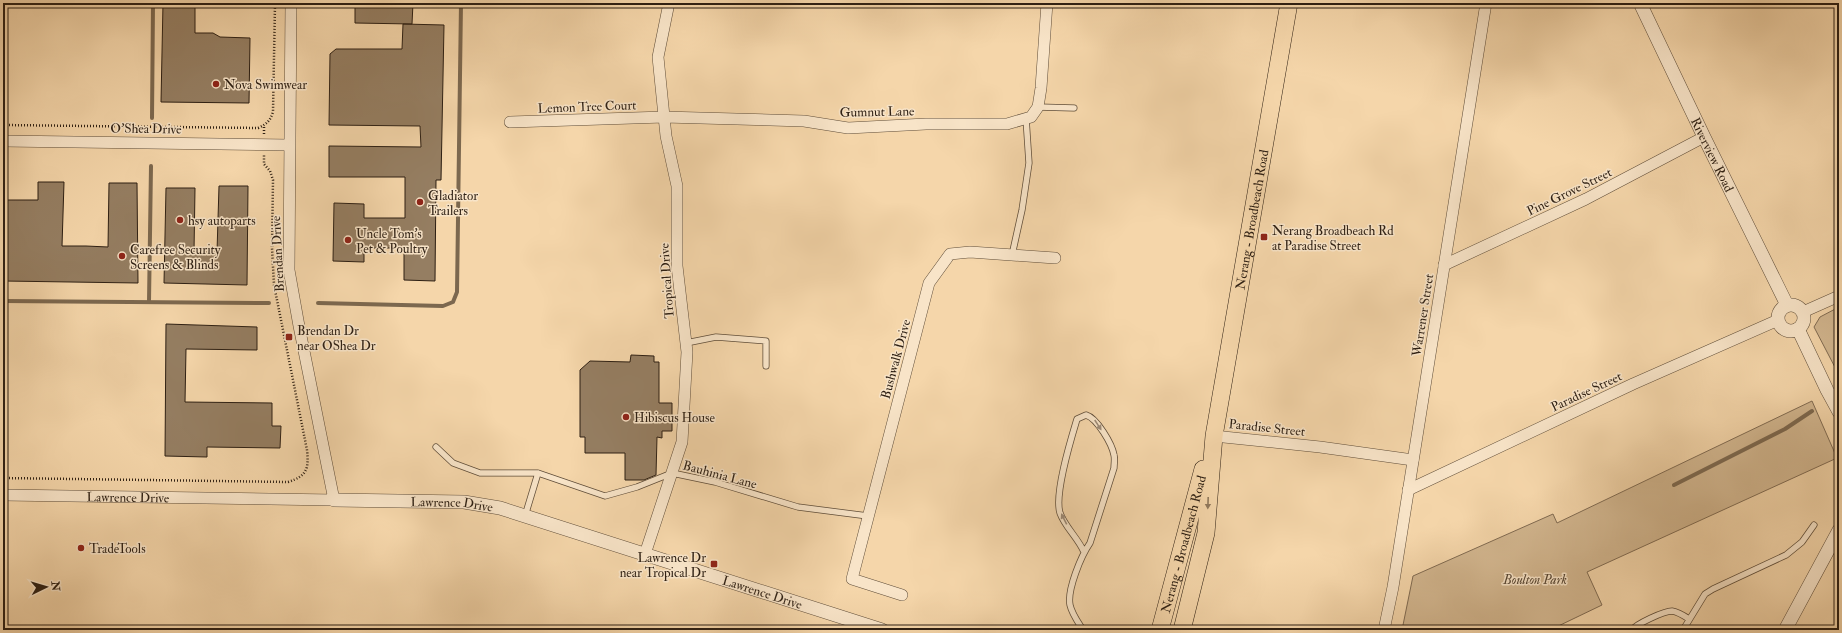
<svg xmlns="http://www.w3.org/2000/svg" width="1842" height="633" font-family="'IM FELL Double Pica',serif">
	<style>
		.green { fill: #d3b790; stroke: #806b52 }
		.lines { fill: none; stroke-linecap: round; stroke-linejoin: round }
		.stream { stroke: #7c684f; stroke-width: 4 }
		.building { fill: #957e62; stroke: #2d1f13 }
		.service-casing { stroke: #5f4d39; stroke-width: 7 }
		.minor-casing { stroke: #5f4d39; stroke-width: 12 }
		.tertiary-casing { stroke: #5f4d39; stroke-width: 14 }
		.primary-casing { stroke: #2d1f13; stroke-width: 18 }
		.path { stroke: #2d1f13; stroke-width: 2.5; stroke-dasharray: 1 2; stroke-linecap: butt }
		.service { stroke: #f8e4c8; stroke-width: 5.5 }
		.minor { stroke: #f8e4c8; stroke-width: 11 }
		.tertiary { stroke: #f8e4c8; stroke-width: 13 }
		.primary { stroke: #f5d6aa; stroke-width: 17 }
		.oneway { fill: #9d8b77 }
		.oneway2 { fill: #917a5e }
		.poi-dot { fill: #8f2418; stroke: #f8e4c8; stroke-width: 1.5 }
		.labels { text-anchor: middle; stroke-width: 3; stroke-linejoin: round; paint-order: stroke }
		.poi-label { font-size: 13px; fill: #2d1f13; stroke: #f8e4c8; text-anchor: start }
		.street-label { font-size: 13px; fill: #2d1f13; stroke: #f8e4c8 }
		.park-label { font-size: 13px; font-style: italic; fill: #564532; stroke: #f8e4c8 }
	</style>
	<rect width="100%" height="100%" fill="#f5d6aa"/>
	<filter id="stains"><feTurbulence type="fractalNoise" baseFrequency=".005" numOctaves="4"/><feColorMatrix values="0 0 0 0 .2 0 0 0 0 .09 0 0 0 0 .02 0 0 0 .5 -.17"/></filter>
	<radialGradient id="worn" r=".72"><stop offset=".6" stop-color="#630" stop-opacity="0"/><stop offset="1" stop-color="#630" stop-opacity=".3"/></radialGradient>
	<path class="green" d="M1839,307V375L1814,327L1820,317Z
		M1812,401L1837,458L1587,572L1602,605L1550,630H1402L1413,576L1553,514L1557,523Z"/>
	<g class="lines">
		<path class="stream" d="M152,118L153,3
			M3,301L269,303
			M149,302L151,166
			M318,303L443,306L453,302L457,292L461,3
			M1674,485L1785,429L1812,411"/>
	</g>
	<path class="building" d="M163,3H195V33H213L220,37L250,38L249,103L161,102Z
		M355,3H413L412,24L355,23Z
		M403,24L444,25L441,180H436L435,281L404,280V248H364V262L333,261L334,203L364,204V218H405V177H329V146L421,147L420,126L329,125L330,54L336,49H402Z
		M38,182H64L62,246H86L108,247L109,183H137L138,283L3,281V239H6L7,200H38Z
		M219,186H248L247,285L164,283L166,188H195L194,252H217Z
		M166,324L257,327V350L186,349L185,402L272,403V426H281L280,448L207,447V457L165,456Z
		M631,355L654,356V362H659V403H672V431H662V438L657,437L656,475L644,480H625V453H585V437H580V370L590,361L630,362Z"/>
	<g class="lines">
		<g class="service-casing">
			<path id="service" d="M1038,107L1074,108
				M1012,255L1022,210L1029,163L1026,118
				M686,343L716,337L766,341V366
				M436,447L453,463L480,473H538L605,496L637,487L672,473L715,482L798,507L868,516
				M525,516L538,473
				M1083,630C1078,622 1072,614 1070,605C1067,590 1081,556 1090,543L1114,468C1114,464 1115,459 1114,455C1112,444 1097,418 1086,415L1077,419C1071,439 1054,494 1060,513C1065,527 1078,538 1084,552
				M1632,630C1636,624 1664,611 1672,611C1678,612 1683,615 1689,619
				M1683,630L1705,594L1713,589L1786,555L1802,542L1814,525"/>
		</g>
		<g class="minor-casing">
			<g id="minor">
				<path d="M510,122L664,117L804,121L848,128L926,124H1007L1031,117L1038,107L1041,88L1047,3"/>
				<path d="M3,141L289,145"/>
				<path d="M1444,265L1586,199L1704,137"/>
				<path d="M1803,312L1839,296"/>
				<path d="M1214,436L1320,447L1413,460"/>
				<path d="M1408,490L1633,384L1778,320"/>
				<path id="s1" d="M3,495L334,500L299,326L289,270L291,3"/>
				<path d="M645,554L682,442L687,352L677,266V186L666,136L658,57L669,3"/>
				<path d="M902,595L852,579L929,283L950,254L970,252L1055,258"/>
				<path d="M1384,630L1393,587L1486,3"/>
			</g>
		</g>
		<g class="tertiary-casing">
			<g id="tertiary">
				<path id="s2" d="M1640,3L1704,137L1787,305"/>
				<circle cx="1791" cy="318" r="13"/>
				<path d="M1798,329L1827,390L1839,412"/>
				<path id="s3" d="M334,500L464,502L500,508L882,630"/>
				<path d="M1785,630L1839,530"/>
			</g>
		</g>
		<g class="primary-casing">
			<g id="primary">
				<path id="s4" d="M1160,630L1203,469"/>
				<path id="s5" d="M1182,630L1206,533L1214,436L1289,3"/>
			</g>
		</g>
		<path class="path" d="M3,125L258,128C267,124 270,121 273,112L275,3
			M264,134V125
			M3,478L288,482C307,476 309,469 307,450L274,285L272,248L273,180L270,171L264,164V155"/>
		<use href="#service" class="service"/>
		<use href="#minor" class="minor"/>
		<use href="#tertiary" class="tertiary"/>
		<use href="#primary" class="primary"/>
	</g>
	<defs><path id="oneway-solid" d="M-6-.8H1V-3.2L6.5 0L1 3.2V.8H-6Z"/></defs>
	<g class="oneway">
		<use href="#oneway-solid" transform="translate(1098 425) rotate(57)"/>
		<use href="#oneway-solid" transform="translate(1064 519) rotate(-117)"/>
	</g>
	<use class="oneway2" href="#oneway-solid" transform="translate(1208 503) rotate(92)"/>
	<g class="poi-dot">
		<circle cx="216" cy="84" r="4"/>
		<circle cx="420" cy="202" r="4"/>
		<circle cx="180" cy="220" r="4"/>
		<rect x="1260" y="233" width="8" height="8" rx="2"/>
		<circle cx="348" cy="240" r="4"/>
		<circle cx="122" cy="256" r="4"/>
		<rect x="285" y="333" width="8" height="8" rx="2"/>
		<circle cx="626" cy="417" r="4"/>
		<circle cx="81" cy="548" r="4"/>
		<rect x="710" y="560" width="8" height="8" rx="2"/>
	</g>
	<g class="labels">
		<g class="poi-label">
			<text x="224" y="89">Nova Swimwear</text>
			<text x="428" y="200">Gladiator<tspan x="428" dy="15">Trailers</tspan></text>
			<text x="188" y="225">hsy autoparts</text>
			<text x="1272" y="235">Nerang Broadbeach Rd<tspan x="1272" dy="15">at Paradise Street</tspan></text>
			<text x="356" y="238">Uncle Tom's<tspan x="356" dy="15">Pet &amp; Poultry</tspan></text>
			<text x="130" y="254">Carefree Security<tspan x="130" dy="15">Screens &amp; Blinds</tspan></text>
			<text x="297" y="335">Brendan Dr<tspan x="297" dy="15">near OShea Dr</tspan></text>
			<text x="634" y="422">Hibiscus House</text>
			<text x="89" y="553">TradeTools</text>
			<text x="706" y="562" text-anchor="end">Lawrence Dr<tspan x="706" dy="15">near Tropical Dr</tspan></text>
		</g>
		<g class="street-label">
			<text transform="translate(587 106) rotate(-2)" y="5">Lemon Tree Court</text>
			<text transform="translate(877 111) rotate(-1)" y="5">Gumnut Lane</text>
			<text transform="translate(146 128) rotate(1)" y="5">O'Shea Drive</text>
			<text dy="5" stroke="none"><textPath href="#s2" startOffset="168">Riverview Road</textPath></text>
			<text transform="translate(1569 191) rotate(-26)" y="5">Pine Grove Street</text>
			<text dy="5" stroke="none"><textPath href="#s5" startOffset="417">Nerang - Broadbeach Road</textPath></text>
			<text transform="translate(277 254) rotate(-93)" y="5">Brendan Drive</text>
			<text transform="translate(666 281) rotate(-94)" y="5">Tropical Drive</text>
			<text transform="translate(1422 315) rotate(-81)" y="5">Warrener Street</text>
			<text transform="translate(895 359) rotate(-75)" y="5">Bushwalk Drive</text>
			<text transform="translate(1586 391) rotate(-25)" y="5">Paradise Street</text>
			<text transform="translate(1267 427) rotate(6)" y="5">Paradise Street</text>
			<text transform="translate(720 474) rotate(15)" y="5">Bauhinia Lane</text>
			<text dy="5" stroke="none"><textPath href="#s1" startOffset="125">Lawrence Drive</textPath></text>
			<text dy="5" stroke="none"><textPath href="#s3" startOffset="118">Lawrence Drive</textPath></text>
			<text dy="5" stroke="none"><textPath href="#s4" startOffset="89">Nerang - Broadbeach Road</textPath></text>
			<text dy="5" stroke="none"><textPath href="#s3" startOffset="442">Lawrence Drive</textPath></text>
		</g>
		<g class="park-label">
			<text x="1535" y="584">Boulton Park</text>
		</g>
	</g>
	<rect width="1842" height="633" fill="none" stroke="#f5d6aa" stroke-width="16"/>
	<rect x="4" y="4" width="1834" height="625" fill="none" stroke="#2d1f13" stroke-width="2"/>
	<rect x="8" y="8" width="1826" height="617" fill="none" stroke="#2d1f13"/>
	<g transform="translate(46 587) rotate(85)" stroke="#f8e4c8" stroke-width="3" paint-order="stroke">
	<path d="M0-3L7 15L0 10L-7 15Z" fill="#2d1f13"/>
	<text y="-6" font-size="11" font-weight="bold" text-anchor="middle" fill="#2d1f13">N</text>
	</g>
	<rect width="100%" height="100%" filter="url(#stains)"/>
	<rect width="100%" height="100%" fill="url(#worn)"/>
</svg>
